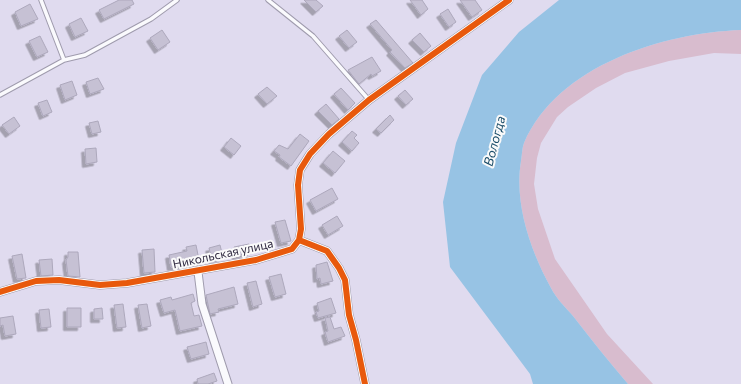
<svg xmlns="http://www.w3.org/2000/svg" width="741" height="384" font-family="Commissioner,sans-serif">
	<style>
		.green { fill: #d8bcce }
		.water { fill: #97c3e4 }
		.building { fill: #c6c1d4; stroke: #ada8bc; filter: url(#shadow) }
		.lines { fill: none; stroke-linecap: round; stroke-linejoin: round }
		.service-casing { stroke: #9f9bad; stroke-width: 5.5 }
		.minor-casing { stroke: #9f9bad; stroke-width: 9 }
		.service { stroke: #fafafd; stroke-width: 3.5 }
		.minor { stroke: #fafafd; stroke-width: 7 }
		.cycleway-casing { stroke: #fafafa; stroke-width: 8 }
		.cycleway { stroke: #e8590c; stroke-width: 6 }
		.labels { text-anchor: middle; stroke-width: 4; stroke-linejoin: round; paint-order: stroke }
		.street-label { font-size: 12px; fill: #302a41; stroke: #fafafa }
		.water-label { font-size: 13px; font-style: italic; fill: #1c4e6a; stroke: #fafafa }
	</style>
	<defs>
		<filter id="shadow"><feDropShadow dx="-3.5" dy="3.5" stdDeviation="0" flood-color="#0004"/></filter>
	</defs>
	<rect width="100%" height="100%" fill="#e0dbef"/>
	<path class="green" d="M741,30V54L714,53L669,61L625,73L596,88L568,107L557,117L541,143L537,158L534,184L538,209L555,259L607,334L653,384H628C609,362 591,339 573,316C565,307 556,298 551,288C530,250 514,203 521,161C522,155 522,148 524,143C558,65 663,33 741,30Z"/>
	<path class="water" d="M559,0H741V30C663,33 558,65 524,143C522,148 522,155 521,161C514,203 530,250 551,288C556,298 565,307 573,316C591,339 609,362 628,384H533L530,374L450,267L443,202L456,143L482,75L519,32Z"/>
	<path class="building" d="M119,0H132L134,4L104,19L99,10Z
		M304,0H316L323,6L316,12Z
		M410,0H422L428,9L421,15Z
		M460,0H475L482,10L472,17Z
		M30,4L38,19L21,26L15,12Z
		M448,9L456,22L449,27L440,14Z
		M81,18L88,31L75,37L69,24Z
		M376,20L413,63L405,68L390,52L392,50L370,24Z
		M162,30L170,42L158,50L150,38Z
		M347,30L357,42L349,48L339,36Z
		M420,33L431,46L424,52L412,40Z
		M40,36L48,52L37,57L29,41Z
		M372,57L381,71L372,76L371,74L359,84L348,70Z
		M98,78L104,89L90,94L86,82Z
		M72,81L77,95L65,100L60,85Z
		M267,87L277,96L267,104L258,94Z
		M341,88L355,103L348,110L334,94Z
		M405,90L413,99L406,105L398,96Z
		M47,100L52,112L43,116L38,103Z
		M326,104L339,119L332,125L318,111Z
		M390,115L394,120L381,133L376,129Z
		M14,117L20,126L9,134L2,125Z
		M98,121L101,132L92,134L89,123Z
		M352,131L357,135L354,138L359,143L352,151L342,142Z
		M300,134L309,141L291,166L279,157L280,155L274,151L279,145L288,149Z
		M231,138L241,146L234,155L224,147Z
		M96,148L97,162L86,164L85,149Z
		M333,151L345,161L335,173L323,163Z
		M332,188L338,199L316,211L310,200Z
		M337,216L343,226L328,235L322,225Z
		M285,220L291,241L281,243L275,222Z
		M249,244L251,252L236,256L234,247Z
		M196,245L200,265L190,267L189,264L171,267L169,255L187,251L186,247Z
		M220,245L223,257L212,260L209,248Z
		M154,249L155,272L144,273L142,250Z
		M68,252H78L80,277L68,276L66,260L68,257Z
		M22,254L26,278L17,279L12,256Z
		M52,259L53,275L41,276L39,260Z
		M327,262L333,281L321,284L320,278L317,279L316,265Z
		M281,274L286,294L275,297L269,277Z
		M256,281L262,304L253,307L247,283Z
		M234,287L238,304L218,309L219,312L210,314L206,295Z
		M193,294L195,301L191,303L194,316L199,315L202,326L180,331L175,310L164,313L160,300L171,297L172,300Z
		M331,298L336,313L318,318L316,312L319,311L317,303Z
		M123,304L126,327L117,328L114,305Z
		M147,304L151,326L142,328L138,305Z
		M67,308H81V327H67Z
		M102,308L103,319H94V309Z
		M49,309L51,327L41,328L39,310Z
		M13,316L16,334L5,336L3,325L0,326V318Z
		M330,317L334,329L341,327L345,336L328,342L325,332L328,331L325,318Z
		M206,342L209,354L191,359L187,347Z
		M214,373L217,381L208,384H198L197,379Z"/>
	<g class="lines">
		<g class="service-casing">
			<path id="service" d="M41,0L64,60
				M268,0L313,36L369,100
				M0,95L64,60L85,55L151,19L177,0"/>
		</g>
		<g class="minor-casing">
			<path id="minor" d="M299,240L327,251L339,268L345,280L349,315L356,340L365,384
				M198,272L202,304L228,384
				M0,292L36,281L59,280L100,285L127,283L256,260L292,249L299,240L301,229L298,185L300,170L310,154L329,134L369,100L509,0"/>
		</g>
		<use href="#service" class="service"/>
		<use href="#minor" class="minor"/>
		<g class="cycleway-casing">
			<path id="cycleway" d="M299,240L327,251L339,268L345,280L349,315L356,340L365,384
				M0,292L36,281L59,280L100,285L127,283L256,260L292,249L299,240L301,229L298,185L300,170L310,154L329,134L369,100L509,0"/>
		</g>
		<use href="#cycleway" class="cycleway"/>
	</g>
	<g class="labels">
		<g class="street-label">
			<text transform="translate(223 254) rotate(-12)" y="4">Никольская улица</text>
		</g>
		<g class="water-label">
			<text transform="translate(494 141) rotate(-75)" y="5">Вологда</text>
		</g>
	</g>
</svg>
